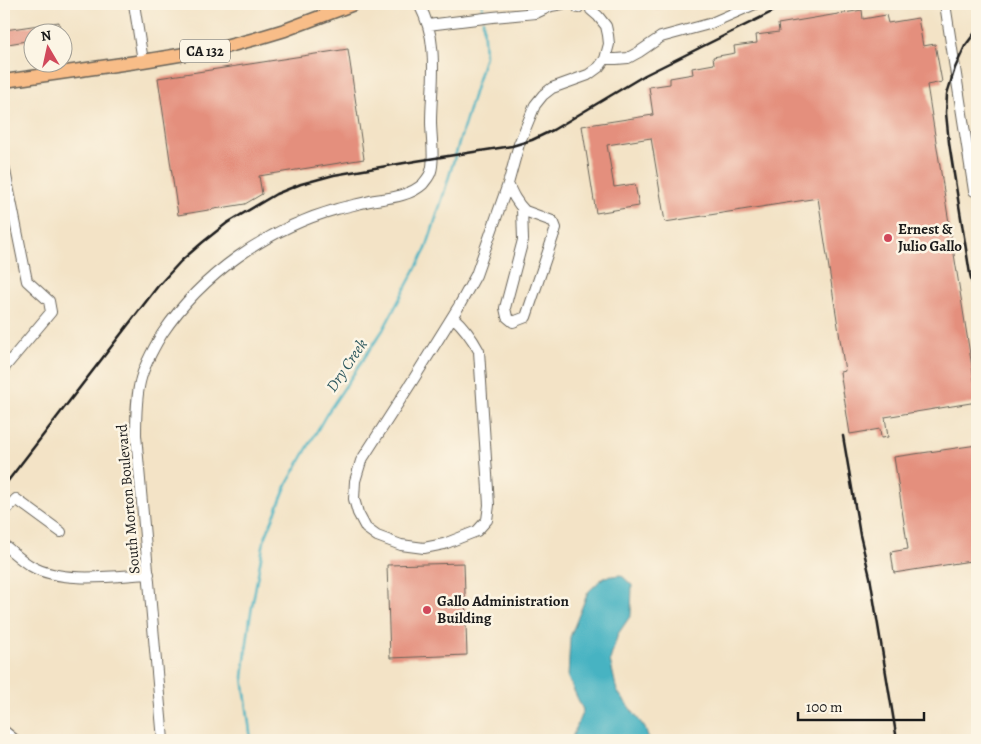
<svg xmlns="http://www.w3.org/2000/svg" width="981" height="744" font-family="Alegreya,serif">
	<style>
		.water { fill: #46b3c2; stroke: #31686f }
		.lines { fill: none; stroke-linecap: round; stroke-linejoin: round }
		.stream { stroke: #46b3c2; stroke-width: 2.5 }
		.building { fill: #e48f7d }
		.minor-casing { stroke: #676258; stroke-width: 12 }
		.major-casing { stroke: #676258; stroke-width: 15 }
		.minor { stroke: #fff; stroke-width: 10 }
		.major { stroke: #f8bd88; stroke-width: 12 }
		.rail { stroke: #1c1c1c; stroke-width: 2.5 }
		.poi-dot { fill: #d1495b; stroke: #fcf5e5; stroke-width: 2 }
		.labels { text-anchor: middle; stroke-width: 5; stroke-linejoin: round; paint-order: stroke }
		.shield { fill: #fcf5e5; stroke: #5f5d58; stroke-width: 1 }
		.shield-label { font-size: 14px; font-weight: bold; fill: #1c1c1c }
		.poi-label { font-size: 15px; font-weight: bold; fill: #1c1c1c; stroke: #fcf5e5; text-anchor: start }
		.street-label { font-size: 15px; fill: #1c1c1c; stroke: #fcf5e5 }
		.water-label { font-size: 16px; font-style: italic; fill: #2d585e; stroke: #fcf5e5 }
	</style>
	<rect width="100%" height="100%" fill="#fcf5e5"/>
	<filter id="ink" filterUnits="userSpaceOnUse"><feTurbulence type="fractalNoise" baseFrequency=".02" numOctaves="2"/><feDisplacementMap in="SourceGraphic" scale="10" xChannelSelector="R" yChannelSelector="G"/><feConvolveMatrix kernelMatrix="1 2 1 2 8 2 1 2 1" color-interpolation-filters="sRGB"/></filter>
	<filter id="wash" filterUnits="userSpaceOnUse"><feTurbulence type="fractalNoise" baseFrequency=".0096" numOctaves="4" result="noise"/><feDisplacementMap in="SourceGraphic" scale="20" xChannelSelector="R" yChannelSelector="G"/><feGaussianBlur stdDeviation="1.12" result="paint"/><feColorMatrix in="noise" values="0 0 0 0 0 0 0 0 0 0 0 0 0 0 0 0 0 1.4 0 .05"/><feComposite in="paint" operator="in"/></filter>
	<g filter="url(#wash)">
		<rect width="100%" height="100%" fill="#f3e3c6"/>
		<path class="water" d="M621,575L632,585L631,615L618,634L610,660L617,691L645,728L649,740H571L583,710L568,678L570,637L588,592L604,577Z"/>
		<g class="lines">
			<path class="stream" d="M482,4L483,15
				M251,740L243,677L250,618L264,541L287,484L326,415L383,330L426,249L444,193L485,56L483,20"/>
		</g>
		<g id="blocks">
			<path class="building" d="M656,4H681L682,5L656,9Z
				M862,10L863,19L886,15L888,23L918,18L923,46L935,44L942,82L927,85L977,398V402L885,417L888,437L881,438L880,429L850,434L840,372L845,371L818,198L665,222L651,138L607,145L614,187L635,184L639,206L596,213L582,126L653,115L649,87L670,84V78L693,74L692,68L714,64L713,57L735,53L734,46L757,43L756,35L779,32L778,24Z
				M59,22L60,32H32V40L8,44L5,30Z
				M348,49L364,159L259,176L262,194L245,204L178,215L158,78Z
				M977,445V560L894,573L891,552L908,549L894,457Z
				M464,563L467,655L390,658L387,565Z"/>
		</g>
	</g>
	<g filter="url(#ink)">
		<use href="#blocks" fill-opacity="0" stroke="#676258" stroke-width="1"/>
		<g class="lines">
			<g class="minor-casing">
				<path id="minor" d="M134,4L143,61
					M578,4V8
					M945,4L974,191L977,190
					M428,25L493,17L536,13L551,6L562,4
					M605,59H616L628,58L639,52L661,37L709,24L755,4
					M4,166L27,281L49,301L51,312L4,368
					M508,184C513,195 516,202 525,211L552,221L554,223L556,228L526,317L513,322L507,317L505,308L523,240L522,208
					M453,317C464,327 472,338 479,351L489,505L487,520L477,531L444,544L424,548L401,545L377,536L366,528L358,513L354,499L355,481L361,461L413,380L459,306L476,275L508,184L519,144L535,105L543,95L552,88L588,75L599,67L605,59L609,44L608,35L606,26L598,16L591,10
					M4,512L16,499L61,532
					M4,545C13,552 22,561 31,566C62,584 114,576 149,574
					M4,731L15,740
					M163,740L136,435C136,417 136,399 140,382C144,365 153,349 162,334C202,274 267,229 337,209C348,206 359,204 370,201C387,198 409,197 423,184C426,180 430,176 431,171C435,159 431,136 431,122C431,97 435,72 432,47C431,31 426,18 419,4"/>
			</g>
			<g class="major-casing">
				<path id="major" d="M4,81L143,61L221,48L255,39L285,30L354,4"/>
			</g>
			<use href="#minor" class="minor"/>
			<use href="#major" class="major"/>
			<path class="rail" d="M977,30L965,46L955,68L947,94L946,113L949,143L970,274L977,305
				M843,436L860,535L870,577L897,740
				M4,486L158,286L181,261L203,242L227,223L276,194L301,184L334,175L416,161L512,146L532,140L553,130L645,75L788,4"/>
		</g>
	</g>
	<g class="poi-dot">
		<circle cx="888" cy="238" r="5"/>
		<circle cx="427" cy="610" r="5"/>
	</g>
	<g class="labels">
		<rect class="shield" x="180" y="39.5" width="50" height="23" rx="4"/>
		<g class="shield-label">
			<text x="205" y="56">CA 132</text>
		</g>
		<g class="poi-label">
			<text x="898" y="234">Ernest &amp;<tspan x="898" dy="17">Julio Gallo</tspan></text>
			<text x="437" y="606">Gallo Administration<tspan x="437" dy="17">Building</tspan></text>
		</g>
		<g class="street-label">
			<text transform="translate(128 499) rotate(-95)" y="5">South Morton Boulevard</text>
		</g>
		<g class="water-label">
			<text transform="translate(346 365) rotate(-56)" y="6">Dry Creek</text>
		</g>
	</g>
	<rect width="981" height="744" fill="none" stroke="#fcf5e5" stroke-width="20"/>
	<g transform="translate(48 48) rotate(351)"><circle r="24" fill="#fcf5e5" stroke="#a29e95"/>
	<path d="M0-4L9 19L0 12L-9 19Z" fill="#d1495b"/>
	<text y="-8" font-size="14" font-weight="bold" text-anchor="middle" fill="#1c1c1c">N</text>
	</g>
	<path d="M798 712v8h126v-8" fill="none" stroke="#1c1c1c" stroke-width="2.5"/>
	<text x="806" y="712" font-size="15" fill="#1c1c1c" stroke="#fcf5e5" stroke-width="4" paint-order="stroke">100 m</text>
</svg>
